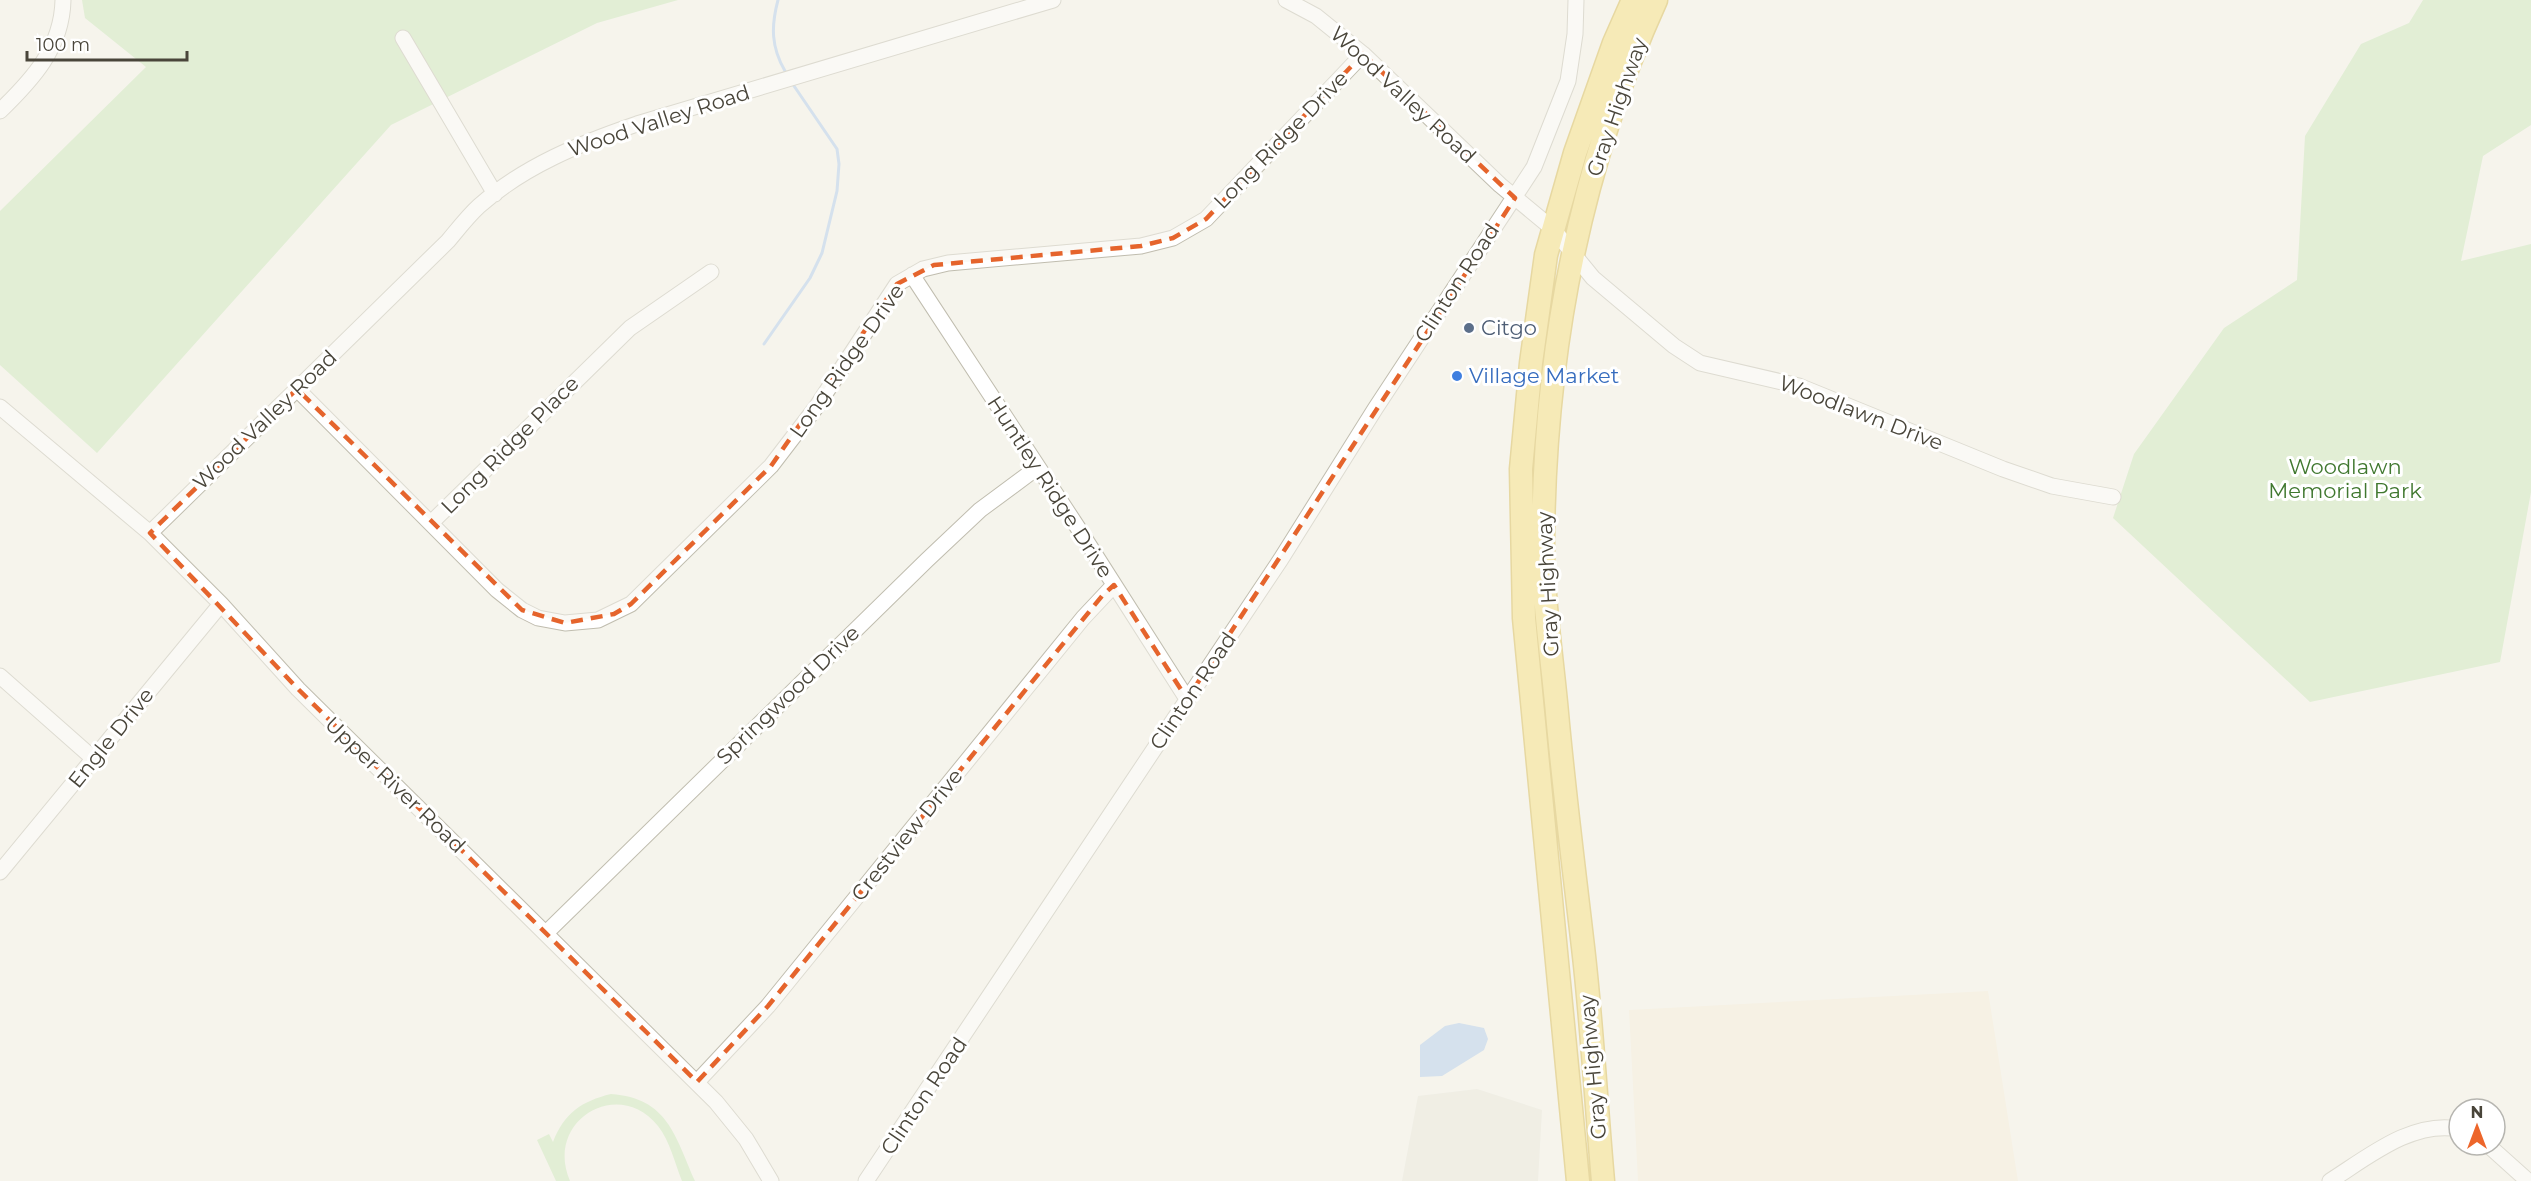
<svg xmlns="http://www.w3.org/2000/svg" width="2531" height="1181" font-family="Montserrat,sans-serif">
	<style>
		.residential { fill: #e8e6da }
		.commercial { fill: #f5edd9 }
		.green { fill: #cae6b8 }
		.water { fill: #adc9ed }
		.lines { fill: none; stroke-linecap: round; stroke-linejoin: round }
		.stream { stroke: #adc9ed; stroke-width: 3 }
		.minor-casing { stroke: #c0bdaf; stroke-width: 17 }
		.highway-casing { stroke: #d5b646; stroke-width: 25 }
		.minor { stroke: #fff; stroke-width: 15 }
		.highway { stroke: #f5de77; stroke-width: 22 }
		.marked { fill: none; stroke: #e5642c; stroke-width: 4.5; stroke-dasharray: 12 8; stroke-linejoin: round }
		.service-dot { fill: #5c6f8a; stroke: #fff; stroke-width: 2 }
		.shop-dot { fill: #3f7fe0; stroke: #fff; stroke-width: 2 }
		.labels { text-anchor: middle; stroke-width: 6; stroke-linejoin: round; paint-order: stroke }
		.street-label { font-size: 21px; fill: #49453a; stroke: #fff }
		.service-label { font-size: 21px; fill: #4e5e75; stroke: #fff; text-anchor: start }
		.shop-label { font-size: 21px; fill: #366cbe; stroke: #fff; text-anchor: start }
		.park-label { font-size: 21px; fill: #40782f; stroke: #fff }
	</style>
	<rect width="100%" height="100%" fill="#f5f4ec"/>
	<path class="residential" d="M1477,1089L1542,1110L1538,1181H1402L1418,1096Z"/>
	<path class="commercial" d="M1988,991L2018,1181H1638L1629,1010Z"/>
	<path class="green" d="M82,0H678L597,23L391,125L97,453L0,365V211L146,67L85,18Z
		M2423,0H2531V125L2483,156L2461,261L2531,244V492L2500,662L2310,702L2113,518L2134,454L2224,328L2297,280L2305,136L2361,44L2409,23Z
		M611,1094C668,1098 675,1136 695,1181H682C675,1164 670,1141 658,1126C618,1076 544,1121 570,1181H556L537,1140L549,1134L553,1142C564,1113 582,1101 611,1094Z"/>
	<path class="water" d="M1459,1023L1484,1028L1488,1039L1484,1050L1442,1076L1420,1077V1045L1445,1026Z"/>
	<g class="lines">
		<path class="stream" d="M778,0C771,26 771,47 785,71
			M764,344L810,278L822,253L837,191L839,164L837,149L792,83"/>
		<g class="minor-casing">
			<path id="minor" d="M1286,0L1316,16L1363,54L1500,185L1553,229L1593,278L1674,346L1700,363L1799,386L2003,469L2052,486L2113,497
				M403,38L495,194
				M0,111C32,80 62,48 63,0
				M912,275L1080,531L1187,699
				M297,389L497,590L522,610L538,618L565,623L598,620L631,604L771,466L817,406L897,284L923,269L948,263L1141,246L1173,238L1206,219L1363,54
				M0,407L150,533L221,604L298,689L716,1102L746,1139L771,1181
				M431,523L630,328L711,272
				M150,533L448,241C458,229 468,216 479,206C524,166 581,143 637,124L1053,0
				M0,676L94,759
				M0,872L221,604
				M546,933L927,560L980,510L1038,467
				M697,1082L768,1006L1083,618L1114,585
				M2488,1145L2528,1181
				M866,1181L1281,559L1375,409L1534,167L1568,81L1575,34L1576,0
				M2330,1181C2368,1157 2412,1120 2459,1129"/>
		</g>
		<g class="highway-casing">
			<path id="highway" d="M1578,1181L1524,618L1521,469L1531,363L1546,255L1575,153L1614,43L1633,0
				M1603,1181C1596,1103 1592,1024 1583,947C1574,869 1564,791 1557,713C1552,657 1543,601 1543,545C1544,356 1578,172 1656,0"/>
		</g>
		<use href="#minor" class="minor"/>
		<use href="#highway" class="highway"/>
	</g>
	<path d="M0 0H2531V1181H0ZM1363,54L1515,198L1187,699L1114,585L1102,596L768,1006L697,1082L298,689L150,533L297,389L522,610L565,623L614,614L631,604L771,466L897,284L934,265L1141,246L1173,238L1206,219Z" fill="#f5f4ec" fill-opacity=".55" fill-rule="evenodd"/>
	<path class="marked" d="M1363,54L1515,198L1187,699L1114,585L1102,596L768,1006L697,1082L298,689L150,533L297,389L522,610L565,623L614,614L631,604L771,466L897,284L934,265L1141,246L1173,238L1206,219Z"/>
	<circle class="service-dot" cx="1469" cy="328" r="6"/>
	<circle class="shop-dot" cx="1457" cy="376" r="6"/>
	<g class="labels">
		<g class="street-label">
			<text transform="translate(1403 95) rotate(43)" y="7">Wood Valley Road</text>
			<text transform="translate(1617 107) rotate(-71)" y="7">Gray Highway</text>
			<text transform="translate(659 121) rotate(-18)" y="7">Wood Valley Road</text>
			<text transform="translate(1281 140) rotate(-46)" y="7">Long Ridge Drive</text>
			<text transform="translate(1457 283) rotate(-57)" y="7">Clinton Road</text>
			<text transform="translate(847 361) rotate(-55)" y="7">Long Ridge Drive</text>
			<text transform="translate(1861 413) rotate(21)" y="7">Woodlawn Drive</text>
			<text transform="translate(265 420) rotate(-44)" y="7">Wood Valley Road</text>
			<text transform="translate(510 445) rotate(-45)" y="7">Long Ridge Place</text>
			<text transform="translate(1050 487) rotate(57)" y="7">Huntley Ridge Drive</text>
			<text transform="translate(1548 584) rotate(-93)" y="7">Gray Highway</text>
			<text transform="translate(1193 691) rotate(-56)" y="7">Clinton Road</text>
			<text transform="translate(788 695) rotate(-44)" y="7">Springwood Drive</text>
			<text transform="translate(111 738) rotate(-51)" y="7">Engle Drive</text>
			<text transform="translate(395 785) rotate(44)" y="7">Upper River Road</text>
			<text transform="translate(907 835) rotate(-51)" y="7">Crestview Drive</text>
			<text transform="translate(1593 1067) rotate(-95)" y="7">Gray Highway</text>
			<text transform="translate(924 1096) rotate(-56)" y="7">Clinton Road</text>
		</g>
		<g class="service-label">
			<text x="1481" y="335">Citgo</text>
		</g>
		<g class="shop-label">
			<text x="1469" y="383">Village Market</text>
		</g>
		<g class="park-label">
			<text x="2345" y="474">Woodlawn<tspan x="2345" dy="24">Memorial Park</tspan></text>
		</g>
	</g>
	<g transform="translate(2477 1127)"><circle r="28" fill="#ffffff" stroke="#b6b5b0" stroke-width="1.5"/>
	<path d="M0-4.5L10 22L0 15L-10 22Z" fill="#ed662b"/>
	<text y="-9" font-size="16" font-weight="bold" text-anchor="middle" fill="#49453a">N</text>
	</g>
	<path d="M27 51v9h160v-9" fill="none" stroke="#49453a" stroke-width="3"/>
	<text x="36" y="51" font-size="18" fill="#49453a" stroke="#ffffff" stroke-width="4.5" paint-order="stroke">100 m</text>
</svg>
